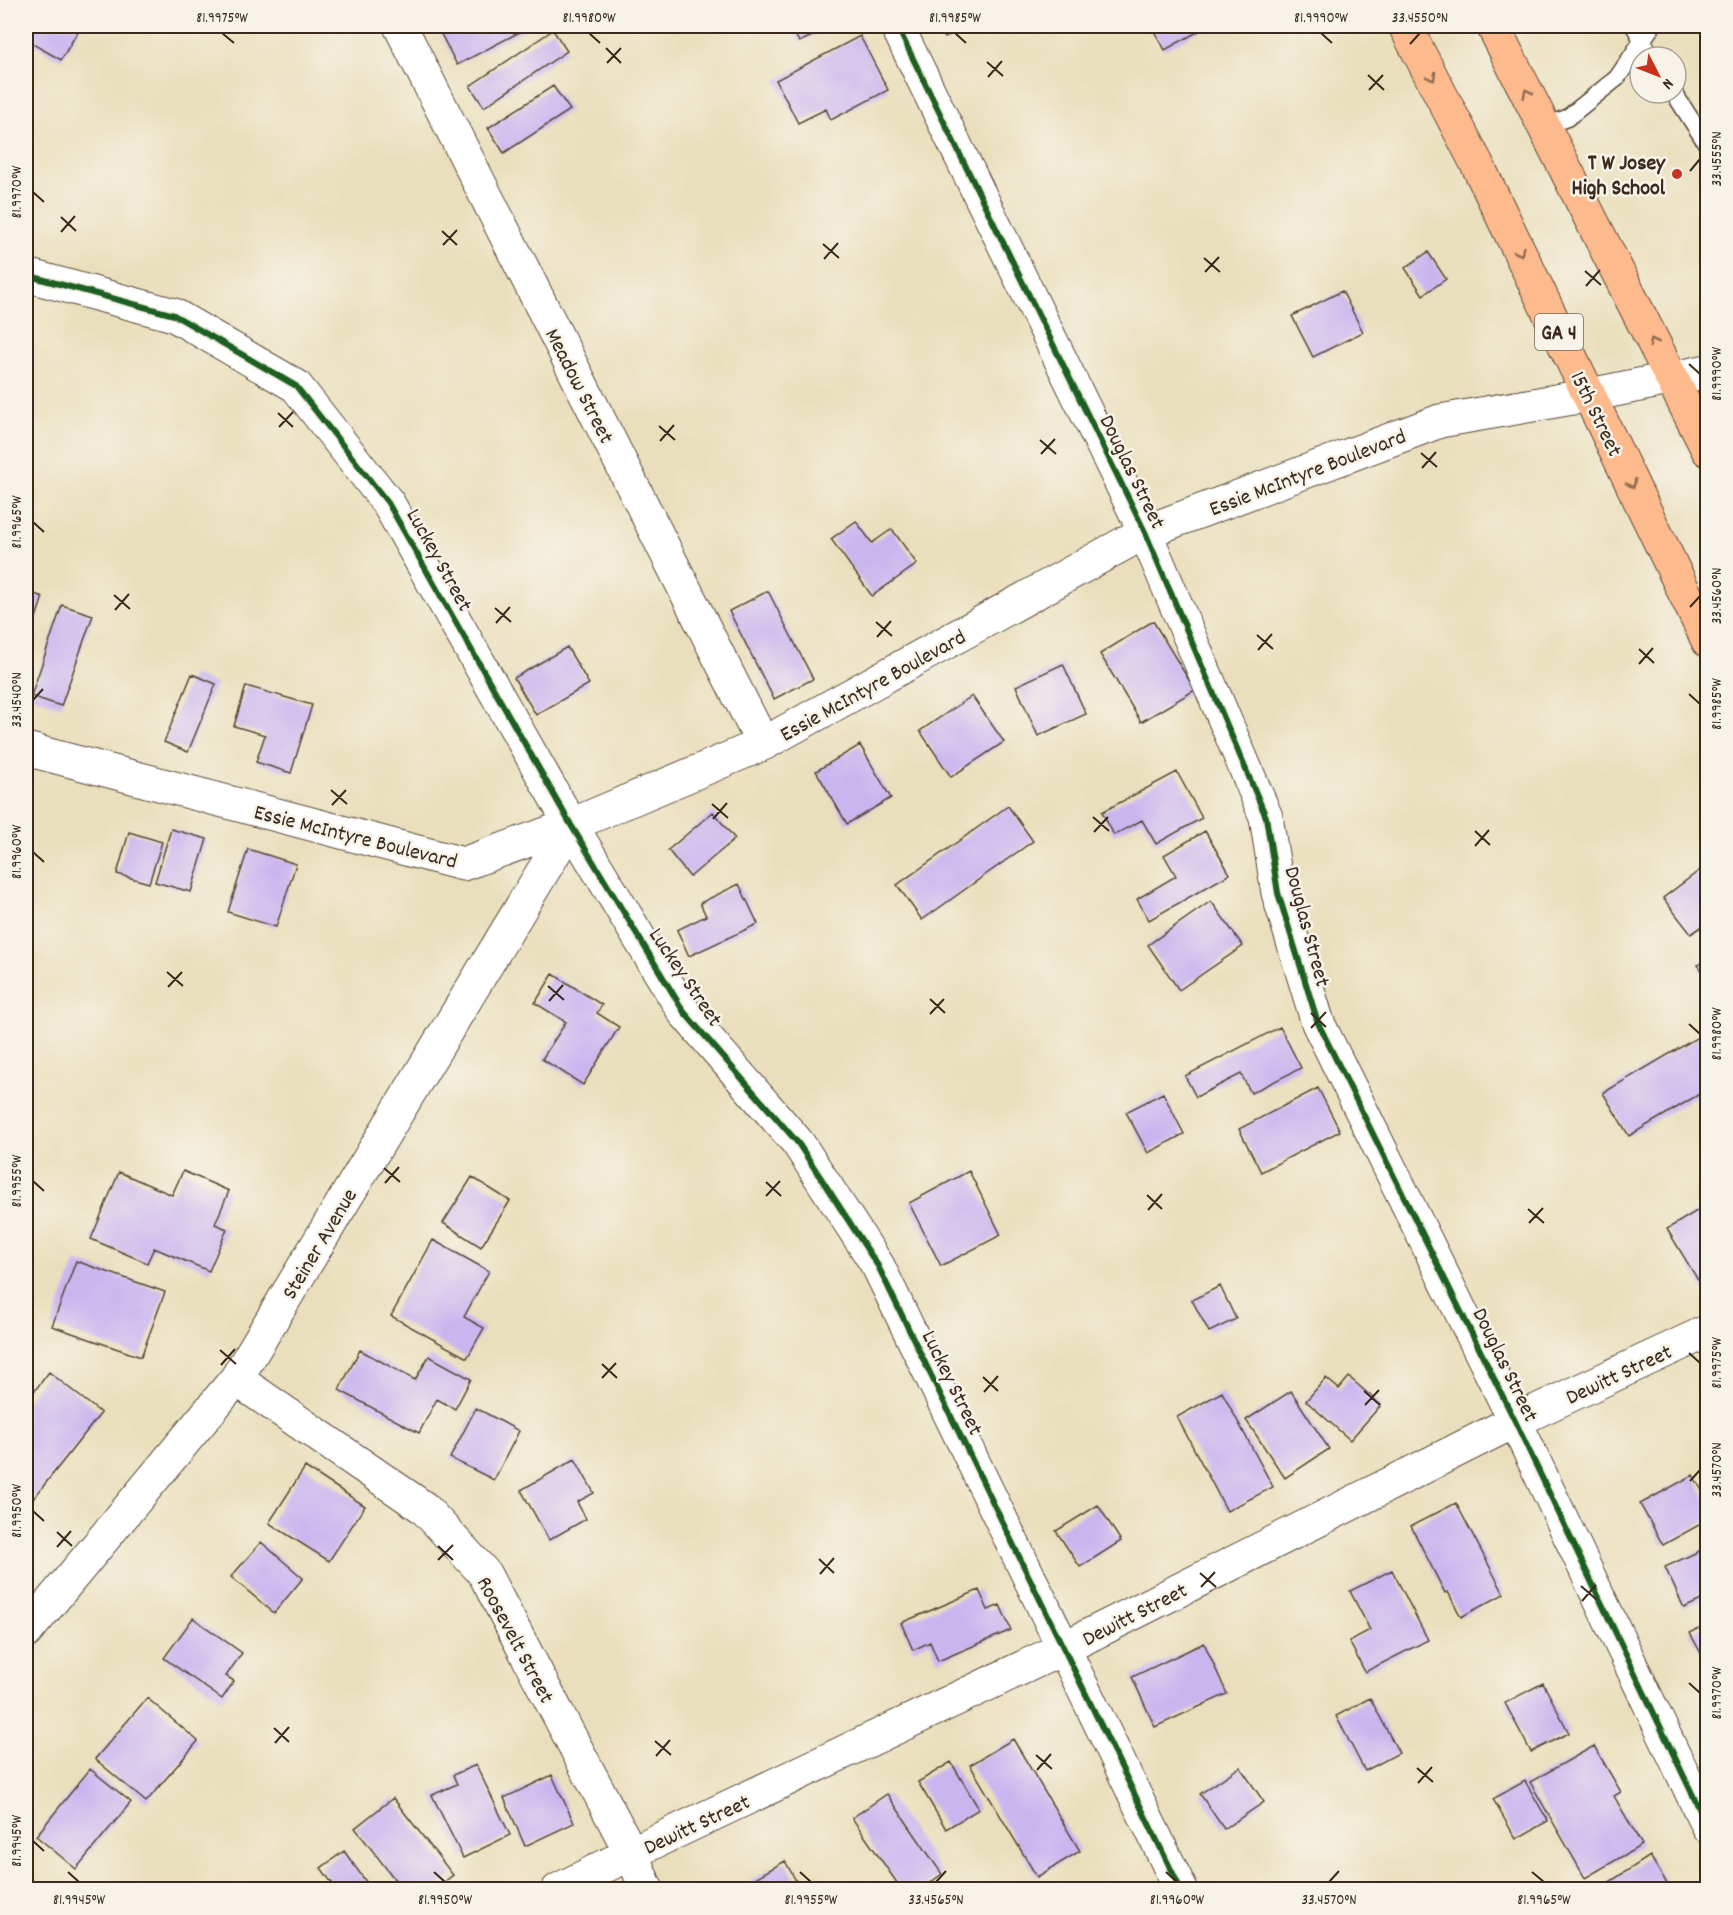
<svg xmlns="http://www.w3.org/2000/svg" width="1733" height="1915" font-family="Dekko,sans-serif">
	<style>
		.building { fill: #cab6ef }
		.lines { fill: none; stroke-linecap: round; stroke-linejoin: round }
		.service-casing { stroke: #554536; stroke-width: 19 }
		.minor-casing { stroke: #554536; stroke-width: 35 }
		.primary-casing { stroke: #554536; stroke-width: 35 }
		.service { stroke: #fff; stroke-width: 16 }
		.minor { stroke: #fff; stroke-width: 33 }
		.primary { stroke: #fcba8d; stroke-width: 33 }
		.cycleway-casing { stroke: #f7f3e8; stroke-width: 10 }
		.cycleway { stroke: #1b5e20; stroke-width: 6 }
		.oneway { stroke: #926b50 }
		.ticks { fill: none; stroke: #3b2a1e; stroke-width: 2 }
		.poi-dot { fill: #c8321e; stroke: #f7f3e8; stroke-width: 2 }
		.labels { text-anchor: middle; stroke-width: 5; stroke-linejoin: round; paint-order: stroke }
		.shield { fill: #f7f3e8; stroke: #73665b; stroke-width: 1.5 }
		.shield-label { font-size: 21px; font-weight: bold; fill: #3b2a1e }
		.poi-label { font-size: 22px; font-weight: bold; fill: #3b2a1e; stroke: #f7f3e8; text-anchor: end }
		.street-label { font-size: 22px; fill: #3b2a1e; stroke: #f7f3e8 }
		.neatline { fill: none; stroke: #3b2a1e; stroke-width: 2 }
		.ticks-label { font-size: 15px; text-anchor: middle; fill: #3b2a1e }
	</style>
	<rect width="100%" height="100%" fill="#f7f3e8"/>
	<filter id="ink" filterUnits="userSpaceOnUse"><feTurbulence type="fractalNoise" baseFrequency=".0167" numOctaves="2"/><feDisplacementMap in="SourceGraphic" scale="12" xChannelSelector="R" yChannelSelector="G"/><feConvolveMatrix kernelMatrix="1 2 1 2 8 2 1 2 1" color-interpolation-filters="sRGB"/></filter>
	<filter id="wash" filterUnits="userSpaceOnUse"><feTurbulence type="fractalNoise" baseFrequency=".008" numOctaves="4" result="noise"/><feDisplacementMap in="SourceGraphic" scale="24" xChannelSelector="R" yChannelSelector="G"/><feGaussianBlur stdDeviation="1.35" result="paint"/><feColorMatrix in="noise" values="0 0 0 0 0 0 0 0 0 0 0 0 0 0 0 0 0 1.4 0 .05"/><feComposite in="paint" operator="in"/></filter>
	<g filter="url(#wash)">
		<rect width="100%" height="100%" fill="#eadfbc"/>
		<g id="blocks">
			<path class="building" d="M26,26H81L61,60L26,40Z
				M452,26H531L457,65L440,32Z
				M791,26H834L799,42Z
				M936,26H963L945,38Z
				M1151,26H1208L1165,50Z
				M553,30L567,51L484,107L470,86Z
				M860,36L888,90L831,120L826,109L798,123L776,80Z
				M553,86L570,110L504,153L488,128Z
				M1428,252L1446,279L1423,295L1405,268Z
				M1342,291L1363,332L1313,357L1292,316Z
				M856,521L872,543L892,529L917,564L872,596L831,539Z
				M26,591L43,597L26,647Z
				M768,591L813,679L774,699L729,611Z
				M62,605L93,615L61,706L31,696Z
				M1153,621L1195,690L1141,722L1100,654Z
				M567,647L589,684L536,715L514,678Z
				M1063,664L1086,714L1038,736L1016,686Z
				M192,674L216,684L188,752L164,742Z
				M246,686L312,705L291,773L256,762L265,735L234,726Z
				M972,696L1004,742L951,777L920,731Z
				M860,745L891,798L847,824L816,771Z
				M1177,772L1202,818L1156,844L1142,820L1114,835L1102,812Z
				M1008,806L1033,841L922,920L897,885Z
				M713,812L735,839L690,877L668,850Z
				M171,829L207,839L191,892L155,882Z
				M1205,831L1230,874L1149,920L1137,899L1176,876L1164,855Z
				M129,832L162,842L149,883L117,874Z
				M248,849L296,864L276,927L228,912Z
				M1708,864V922L1691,934L1663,898Z
				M739,884L758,924L689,956L677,930L706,916L700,903Z
				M1211,901L1243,946L1179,990L1148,945Z
				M1708,958V980L1698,965Z
				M553,974L602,1005L597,1013L619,1027L583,1085L542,1059L566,1022L535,1003Z
				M1280,1027L1301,1068L1251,1093L1241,1074L1196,1097L1185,1076Z
				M1708,1031V1089L1629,1136L1603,1093Z
				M1318,1088L1340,1131L1261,1172L1239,1129Z
				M1163,1093L1184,1134L1148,1153L1126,1112Z
				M183,1171L229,1191L215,1224L227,1229L209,1271L154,1248L147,1263L91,1239L119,1172L172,1195Z
				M969,1171L1001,1235L941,1266L909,1203Z
				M472,1177L510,1201L481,1247L443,1223Z
				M1705,1206L1708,1209V1288L1704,1290L1667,1229Z
				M433,1240L489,1271L464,1317L484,1328L467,1358L391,1316Z
				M76,1261L165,1292L141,1357L52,1326Z
				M1220,1286L1236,1319L1209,1332L1192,1300Z
				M360,1350L415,1380L429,1356L471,1379L455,1409L437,1399L419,1433L339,1390Z
				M49,1372L101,1413L26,1508V1402Z
				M1349,1377L1381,1405L1350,1440L1306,1401L1326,1378L1339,1389Z
				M1291,1391L1329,1449L1285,1478L1246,1420Z
				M1222,1392L1273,1487L1227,1511L1177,1417Z
				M476,1408L519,1431L494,1480L450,1458Z
				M575,1459L594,1493L577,1502L586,1519L549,1540L521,1490Z
				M305,1467L365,1506L329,1561L269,1523Z
				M1693,1475L1708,1501V1520L1663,1545L1640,1504Z
				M1456,1503L1504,1594L1461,1617L1448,1592L1445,1593L1411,1526Z
				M1098,1505L1121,1541L1080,1567L1056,1531Z
				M261,1542L303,1578L274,1613L231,1577Z
				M1708,1547V1597L1684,1608L1665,1567Z
				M1392,1570L1428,1640L1365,1672L1349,1641L1370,1630L1350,1591Z
				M979,1590L988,1610L1000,1605L1011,1630L938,1661L930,1642L913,1650L901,1623Z
				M193,1618L242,1653L226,1676L234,1681L222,1699L164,1658Z
				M1708,1624V1666L1690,1633Z
				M1204,1643L1227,1694L1155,1727L1132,1677Z
				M1543,1683L1569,1733L1531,1752L1505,1703Z
				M147,1698L198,1741L146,1802L95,1759Z
				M1370,1698L1399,1753L1365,1771L1336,1716Z
				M1013,1739L1080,1851L1037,1877L970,1765Z
				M1594,1746L1621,1792L1614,1796L1642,1845L1585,1878L1530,1782Z
				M951,1762L979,1809L946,1829L918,1782Z
				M476,1765L510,1835L463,1858L432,1795L457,1784L453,1775Z
				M1240,1767L1264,1802L1224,1829L1200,1794Z
				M90,1769L131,1802L76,1869L36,1836Z
				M552,1775L574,1823L525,1846L504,1798Z
				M1525,1781L1548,1821L1516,1839L1493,1799Z
				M887,1794L942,1874L920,1890H902L852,1818Z
				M393,1798L453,1875L434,1890H403L355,1828Z
				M344,1851L372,1890H337L321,1868Z
				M1650,1856L1671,1890H1597Z
				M785,1861L801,1890H755L750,1881Z"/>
		</g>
	</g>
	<g filter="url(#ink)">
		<use href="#blocks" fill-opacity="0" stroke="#554536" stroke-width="1.5"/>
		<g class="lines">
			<g class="service-casing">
				<path id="service" d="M1634,26L1652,57
					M1674,93L1708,146
					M1544,126L1567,118L1617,78L1652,26"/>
			</g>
			<g class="minor-casing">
				<path id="minor" d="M400,26L763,744
					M897,26L1145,532L1266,817L1278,893L1318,1023L1515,1421L1708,1827
					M26,275L174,315L296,386L388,503L571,825L684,1012L798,1143L878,1266L1181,1890
					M26,749L463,864L571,825L763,744L1145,532L1440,421L1590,395L1708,371
					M236,1379L424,1508L484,1573L631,1853L647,1890
					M26,1632L236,1379L571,825
					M558,1890L631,1853L1064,1648L1515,1421L1708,1331"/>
			</g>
			<g class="primary-casing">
				<path id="primary" d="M1405,26L1477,164L1708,641
					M1493,26L1708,450"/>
			</g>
			<use href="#service" class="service"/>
			<use href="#minor" class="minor"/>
			<use href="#primary" class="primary"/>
			<g class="cycleway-casing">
				<path id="cycleway" d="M897,26L1145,532L1266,817L1278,893L1318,1023L1515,1421L1708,1827
					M26,275L174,315L296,386L388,503L571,825L684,1012L798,1143L878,1266L1181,1890"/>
			</g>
			<use href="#cycleway" class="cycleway"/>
		</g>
		<defs><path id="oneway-chevron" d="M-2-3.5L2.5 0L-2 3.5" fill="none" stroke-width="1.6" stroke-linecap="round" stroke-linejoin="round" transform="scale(1.5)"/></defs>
		<g class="oneway">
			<use href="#oneway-chevron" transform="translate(1432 77) rotate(62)"/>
			<use href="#oneway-chevron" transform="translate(1527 93) rotate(-117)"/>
			<use href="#oneway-chevron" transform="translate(1520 252) rotate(64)"/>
			<use href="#oneway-chevron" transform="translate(1653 342) rotate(-117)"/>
			<use href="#oneway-chevron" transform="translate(1632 484) rotate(64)"/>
		</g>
	</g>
	<path class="ticks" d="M222,33L234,43M589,33L600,43M955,33L966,43M1321,33L1332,43M1410,44L1420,33M606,48L621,63M987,62L1003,76M607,63L621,48M1368,75L1384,90M988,77L1002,61M1369,90L1383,75M1690,171L1700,159M33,192L44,202M61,217L76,231M442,231L457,245M61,232L75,216M823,244L839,258M443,245L457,230M1204,258L1220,272M824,259L838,243M1585,271L1601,285M1205,272L1219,257M1586,286L1600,270M1689,364L1700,374M278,413L293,427M659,426L675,440M279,427L293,412M1040,440L1056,454M660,441L674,425M1421,453L1437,467M1041,454L1055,439M1422,468L1436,452M33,522L44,532M114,595L130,609M1690,607L1700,596M495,608L511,622M115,610L129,594M876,622L892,636M496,623L510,607M1257,635L1273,649M877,637L891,621M1639,649L1654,663M1258,650L1272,634M1639,664L1653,648M1689,694L1700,704M33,700L43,689M331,790L347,804M712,804L728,818M332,805L346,790M1093,817L1109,831M713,819L727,803M1475,831L1490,845M1094,832L1108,817M1475,846L1489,830M33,852L44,862M167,972L183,986M548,986L564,1000M168,987L182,972M930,999L945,1013M549,1001L563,985M1311,1013L1326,1027M930,1014L944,999M1689,1024L1700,1034M1311,1028L1326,1012M384,1168L400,1182M33,1181L44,1191M766,1182L781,1196M385,1183L399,1167M1147,1195L1162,1209M766,1196L780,1181M1528,1209L1544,1223M1148,1210L1162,1194M1529,1223L1543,1208M220,1350L236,1364M1689,1353L1700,1363M602,1364L617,1378M221,1365L235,1349M983,1377L998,1391M602,1378L616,1363M1364,1391L1380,1405M984,1392L998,1376M1365,1405L1379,1390M1690,1481L1700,1470M33,1511L44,1521M57,1532L72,1546M438,1546L453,1560M57,1547L71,1531M819,1559L834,1573M438,1560L453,1545M1200,1573L1216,1587M820,1574L834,1558M1581,1586L1597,1600M1201,1587L1215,1572M1582,1601L1596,1585M1689,1683L1700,1693M274,1728L289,1742M655,1741L671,1755M275,1743L289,1727M1036,1755L1052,1769M656,1756L670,1740M1417,1768L1433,1782M1037,1770L1051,1754M1418,1783L1432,1767M33,1841L44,1851M68,1872L79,1882M434,1872L445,1882M800,1872L811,1882M1166,1872L1177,1882M1532,1872L1544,1882M936,1882L946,1871M1329,1882L1339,1871"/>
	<circle class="poi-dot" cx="1677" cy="174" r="6"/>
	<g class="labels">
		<rect class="shield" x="1535" y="314" width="48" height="36" rx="4.5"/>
		<g class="shield-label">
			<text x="1559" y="339">GA 4</text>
		</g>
		<g class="poi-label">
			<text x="1665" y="169">T W Josey<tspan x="1665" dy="25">High School</tspan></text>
		</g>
		<g class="street-label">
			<text transform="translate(581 385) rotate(63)" y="8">Meadow Street</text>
			<text transform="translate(1598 413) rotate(64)" y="8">15th Street</text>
			<text transform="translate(1134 471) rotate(64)" y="8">Douglas Street</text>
			<text transform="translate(1307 471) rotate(-21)" y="8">Essie McIntyre Boulevard</text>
			<text transform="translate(441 559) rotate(61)" y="8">Luckey Street</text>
			<text transform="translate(872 684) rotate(-29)" y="8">Essie McIntyre Boulevard</text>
			<text transform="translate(356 835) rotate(14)" y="8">Essie McIntyre Boulevard</text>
			<text transform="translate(1309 926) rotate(75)" y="8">Douglas Street</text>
			<text transform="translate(687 976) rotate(56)" y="8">Luckey Street</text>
			<text transform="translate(318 1243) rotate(-59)" y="8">Steiner Avenue</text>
			<text transform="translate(1507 1364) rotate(64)" y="8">Douglas Street</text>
			<text transform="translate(1618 1373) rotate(-25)" y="8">Dewitt Street</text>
			<text transform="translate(954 1382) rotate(64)" y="8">Luckey Street</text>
			<text transform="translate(1134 1613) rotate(-27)" y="8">Dewitt Street</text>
			<text transform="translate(517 1639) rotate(62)" y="8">Roosevelt Street</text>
			<text transform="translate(696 1823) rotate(-25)" y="8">Dewitt Street</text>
		</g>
	</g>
	<rect width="1733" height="1915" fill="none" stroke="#f7f3e8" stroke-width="66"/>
	<g transform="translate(1658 75) rotate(132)"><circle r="28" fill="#f7f3e8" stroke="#aca397" stroke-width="1.5"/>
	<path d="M0-4.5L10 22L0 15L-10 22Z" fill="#c8321e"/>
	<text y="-9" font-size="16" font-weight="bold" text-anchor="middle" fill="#3b2a1e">N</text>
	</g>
	<rect x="33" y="33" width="1667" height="1849" class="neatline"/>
	<g class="ticks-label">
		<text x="222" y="22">81.9975°W</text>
		<text x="589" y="22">81.9980°W</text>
		<text x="955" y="22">81.9985°W</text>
		<text x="1321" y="22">81.9990°W</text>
		<text x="1420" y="22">33.4550°N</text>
		<text transform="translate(1716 159) rotate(-90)" y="5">33.4555°N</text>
		<text transform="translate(16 192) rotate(-90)" y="5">81.9970°W</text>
		<text transform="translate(1716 374) rotate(-90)" y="5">81.9990°W</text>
		<text transform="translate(16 522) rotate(-90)" y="5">81.9965°W</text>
		<text transform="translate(1716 596) rotate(-90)" y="5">33.4560°N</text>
		<text transform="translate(16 700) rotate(-90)" y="5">33.4540°N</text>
		<text transform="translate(1716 704) rotate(-90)" y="5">81.9985°W</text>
		<text transform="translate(16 852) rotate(-90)" y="5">81.9960°W</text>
		<text transform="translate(1716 1034) rotate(-90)" y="5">81.9980°W</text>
		<text transform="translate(16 1181) rotate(-90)" y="5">81.9955°W</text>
		<text transform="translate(1716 1363) rotate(-90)" y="5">81.9975°W</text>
		<text transform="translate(1716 1470) rotate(-90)" y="5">33.4570°N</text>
		<text transform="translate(16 1511) rotate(-90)" y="5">81.9950°W</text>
		<text transform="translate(1716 1693) rotate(-90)" y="5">81.9970°W</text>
		<text transform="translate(16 1841) rotate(-90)" y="5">81.9945°W</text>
		<text x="79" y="1904">81.9945°W</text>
		<text x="445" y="1904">81.9950°W</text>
		<text x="811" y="1904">81.9955°W</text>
		<text x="936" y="1904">33.4565°N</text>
		<text x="1177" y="1904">81.9960°W</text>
		<text x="1329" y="1904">33.4570°N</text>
		<text x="1544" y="1904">81.9965°W</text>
	</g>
</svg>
